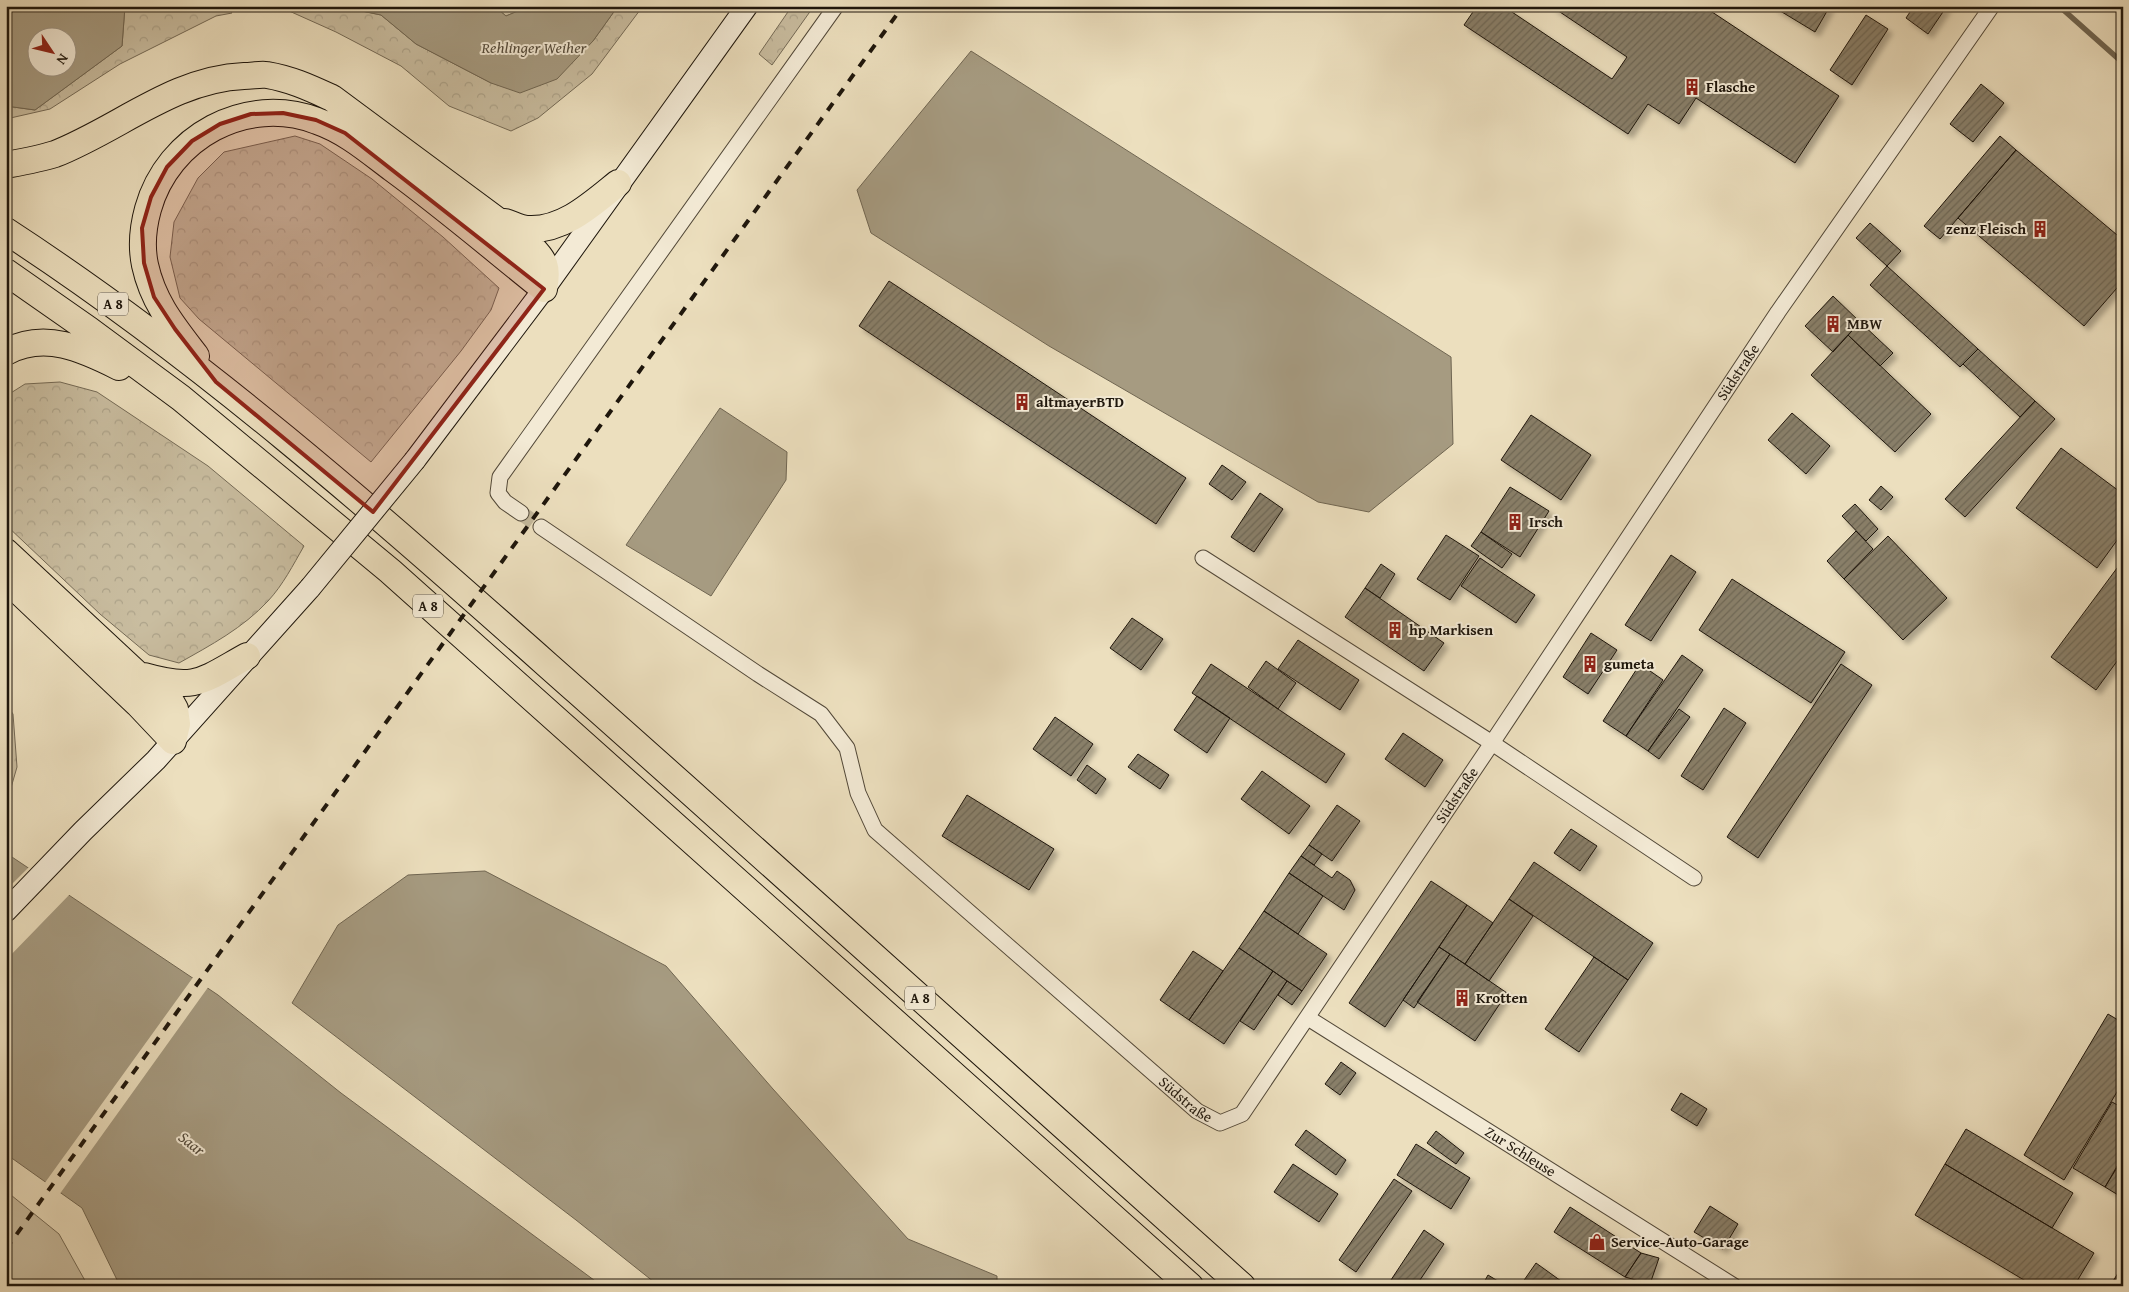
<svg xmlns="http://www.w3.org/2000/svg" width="2129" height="1292" font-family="'Gentium Book Plus',serif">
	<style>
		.grass { fill: #c9bda0; stroke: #746a56 }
		.forest { fill: url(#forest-crowns); stroke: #746a56 }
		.water { fill: #a69b81; stroke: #706652; fill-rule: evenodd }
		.pier { fill: #ecdfbe }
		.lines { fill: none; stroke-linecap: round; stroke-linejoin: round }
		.stream { stroke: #706652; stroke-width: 5.5 }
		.building { fill: url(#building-hatch); stroke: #1e160c; filter: url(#shadow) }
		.street-tunnel { stroke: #c3b79a; stroke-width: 15; stroke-dasharray: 15 8; stroke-linecap: butt }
		.street-casing { stroke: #524838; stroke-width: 17 }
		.secondary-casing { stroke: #1e160c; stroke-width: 23 }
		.highway-casing { stroke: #1e160c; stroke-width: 28 }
		.street { stroke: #f3ead5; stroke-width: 15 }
		.secondary { stroke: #f3ead5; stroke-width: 21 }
		.highway { stroke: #ecdfbe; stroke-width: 26 }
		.rail { stroke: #1e160c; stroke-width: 4; stroke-dasharray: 9 9; stroke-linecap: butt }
		.secondary-bridge-casing { stroke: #1e160c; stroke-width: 23; stroke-linecap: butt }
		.secondary-bridge { stroke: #f3ead5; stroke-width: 21 }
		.marked { fill: #8f2418; fill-opacity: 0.2; stroke: #8f2418; stroke-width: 4; stroke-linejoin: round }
		.labels { text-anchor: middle; stroke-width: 4; stroke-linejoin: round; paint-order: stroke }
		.shield { fill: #f3ead5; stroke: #5e5648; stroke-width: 1 }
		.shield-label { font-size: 14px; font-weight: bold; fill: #1e160c }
		.poi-label { font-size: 15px; font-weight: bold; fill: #1e160c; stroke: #f3ead5; text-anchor: start }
		.street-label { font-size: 15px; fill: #1e160c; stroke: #f3ead5 }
		.water-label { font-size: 16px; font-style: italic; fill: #544b3b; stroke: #f3ead5 }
	</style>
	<defs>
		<pattern id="forest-crowns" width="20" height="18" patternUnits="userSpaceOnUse" patternTransform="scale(1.25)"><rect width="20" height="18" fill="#c9bda0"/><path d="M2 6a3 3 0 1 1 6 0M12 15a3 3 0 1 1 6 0" fill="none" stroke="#aca289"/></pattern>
		<pattern id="building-hatch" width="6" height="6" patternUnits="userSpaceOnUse" patternTransform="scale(1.25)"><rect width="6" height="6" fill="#897f69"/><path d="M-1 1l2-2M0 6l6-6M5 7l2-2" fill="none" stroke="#6f6755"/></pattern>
		<filter id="shadow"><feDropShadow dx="4.5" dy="4.5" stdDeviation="2.5" flood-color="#0004"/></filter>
	</defs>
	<rect width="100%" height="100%" fill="#ecdfbe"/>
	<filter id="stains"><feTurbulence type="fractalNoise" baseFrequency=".004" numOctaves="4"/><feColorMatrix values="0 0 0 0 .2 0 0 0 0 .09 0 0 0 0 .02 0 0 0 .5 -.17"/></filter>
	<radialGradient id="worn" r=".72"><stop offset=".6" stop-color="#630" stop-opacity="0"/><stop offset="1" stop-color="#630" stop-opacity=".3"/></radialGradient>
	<path class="grass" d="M6,1191L59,1234L88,1286H6Z"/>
	<path class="forest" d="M125,6H227L232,13L216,16L120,64L50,109L6,119V106L35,110L122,46Z
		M278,6H338L381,15L416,44L491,83L593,41L618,6H643L592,74L538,118L511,131L449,106L401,66L336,32Z
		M494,6H530L506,16Z
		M792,6H814L772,65L759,54Z
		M295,136L320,144L372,179L443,237L499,288L491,310L461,351L371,462L199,319L180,298L170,257L174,222L198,178L224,152Z
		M60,382L97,392L208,466L304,546C293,565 283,585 268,601C243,628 211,645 179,663L149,655L100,614L6,525V396L25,384Z
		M6,704L13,714L17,767L6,805Z"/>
	<path class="water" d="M6,6H125L122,46L35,110L6,106ZM38,38H68V68H38Z
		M338,6H494L506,16L530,6H618L593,41L557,79L520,93L491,83L416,44L381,15Z
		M971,51L1451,357L1453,444L1369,512L1318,502L1049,346L871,233L857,190Z
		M720,408L787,452L786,480L711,596L626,545Z
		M6,853L218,995L341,1093L602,1286H120L82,1208L6,1154Z
		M485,871L666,966L773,1089L908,1239L997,1276V1286H659L576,1220L292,1003L338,925L408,875Z"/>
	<path class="pier" d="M30,866L71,893L6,960V890Z
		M194,976L209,986L59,1195L44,1184Z"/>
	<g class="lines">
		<path class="stream" d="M2059,6L2123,63"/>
	</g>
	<path class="building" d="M1477,6H1503L1612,79L1627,57L1551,6H1703L1839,96L1795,163L1696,98L1679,124L1648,104L1628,134L1464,25Z
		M1772,6H1830L1815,32Z
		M1914,6H1947L1928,34L1906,18Z
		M1866,15L1888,29L1852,85L1830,70Z
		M1981,84L2004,103L1973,142L1950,124Z
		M2000,136L2016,150L1940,239L1924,226Z
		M2016,150L2123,240V281L2084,326L1958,218Z
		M1870,223L1901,251L1887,266L1856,238Z
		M1887,266L1978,349L1960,367L1870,285Z
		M889,281L1186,478L1156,524L859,326Z
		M1833,296L1860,322L1833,352L1805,326Z
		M1860,322L1893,353L1880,366L1848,335Z
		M1848,335L1931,414L1895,452L1811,375Z
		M1978,349L2035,401L2020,417L1963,364Z
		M2035,401L2055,419L1965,517L1945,499Z
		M1792,413L1830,446L1806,474L1768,440Z
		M1531,415L1591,455L1561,500L1501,460Z
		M2061,448L2123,494V532L2097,568L2016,508Z
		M1222,465L1246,482L1232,500L1209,484Z
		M1881,486L1893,497L1881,510L1869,500Z
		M1510,487L1549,511L1520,557L1481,532Z
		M1260,493L1283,509L1254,552L1231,537Z
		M1855,504L1878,529L1866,541L1842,516Z
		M1856,531L1873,549L1844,579L1827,561Z
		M1481,532L1512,554L1502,568L1471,546Z
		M1446,535L1479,556L1450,600L1417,579Z
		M1888,536L1947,598L1903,640L1844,579Z
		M1671,555L1696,572L1651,641L1625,625Z
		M1480,558L1535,595L1516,623L1461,586Z
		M2123,560V653L2096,690L2051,657Z
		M1381,564L1395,574L1380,598L1365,588Z
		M1732,579L1845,652L1811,703L1699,630Z
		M1365,588L1444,643L1424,671L1345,617Z
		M1132,618L1163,639L1141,670L1110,648Z
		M1591,633L1617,650L1588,694L1563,677Z
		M1298,640L1359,680L1340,710L1278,669Z
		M1682,655L1703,670L1648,751L1626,736Z
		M1266,661L1296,683L1278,709L1248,687Z
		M1211,664L1345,754L1326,783L1192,693Z
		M1640,664L1663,680L1626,736L1603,721Z
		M1841,664L1872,685L1758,858L1727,837Z
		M1197,696L1230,718L1207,753L1174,730Z
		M1724,708L1746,723L1703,790L1681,776Z
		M1679,709L1690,717L1659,759L1648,751Z
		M1055,717L1093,744L1071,776L1033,749Z
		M1403,733L1443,760L1425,787L1385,759Z
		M1138,754L1169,775L1160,789L1128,767Z
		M1087,765L1106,779L1096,794L1077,780Z
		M1262,771L1310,806L1289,834L1241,799Z
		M967,795L1054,849L1029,890L942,836Z
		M1337,805L1360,821L1332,861L1309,845Z
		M1571,829L1597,846L1580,871L1554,853Z
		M1309,845L1322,854L1314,865L1301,856Z
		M1301,856L1332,878L1337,871L1350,880L1355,890L1344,910L1289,873Z
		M1534,862L1653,943L1628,980L1509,899Z
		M1289,873L1323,896L1298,934L1264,911Z
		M1431,881L1467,905L1385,1027L1349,1003Z
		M1509,899L1533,916L1489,981L1465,964Z
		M1467,905L1493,923L1465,964L1439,947Z
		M1264,911L1327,954L1302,991L1239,948Z
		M1439,947L1450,954L1414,1008L1403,1000Z
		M1239,948L1273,971L1224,1044L1189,1020Z
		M1193,951L1223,971L1189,1020L1160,1000Z
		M1450,954L1507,993L1475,1041L1417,1002Z
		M1594,957L1628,980L1579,1052L1545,1029Z
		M1273,971L1287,981L1254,1030L1240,1021Z
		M1287,981L1302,991L1292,1005L1278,995Z
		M2108,1014L2123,1023V1082L2064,1180L2024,1155Z
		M1341,1062L1356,1073L1340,1095L1325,1084Z
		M1681,1093L1707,1109L1697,1126L1671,1110Z
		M2112,1102L2123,1108V1156L2105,1187L2073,1168Z
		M1966,1129L2073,1193L2052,1228L1945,1164Z
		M1306,1130L1346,1160L1336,1175L1295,1145Z
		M1436,1131L1464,1153L1456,1164L1427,1143Z
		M1416,1144L1470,1178L1451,1209L1397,1175Z
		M2123,1158V1198L2105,1187Z
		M1293,1164L1338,1194L1319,1222L1274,1192Z
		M1945,1164L2094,1253L2074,1286H2034L1915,1215Z
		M1394,1179L1412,1191L1356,1272L1339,1260Z
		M1710,1206L1738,1224L1723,1249L1694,1232Z
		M1570,1207L1641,1253L1625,1277L1554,1232Z
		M1424,1230L1444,1244L1416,1286H1387Z
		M1641,1253L1659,1258L1650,1284L1625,1277Z
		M1536,1263L1568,1286H1520Z
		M2123,1265V1286H2110Z
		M1488,1275L1506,1286H1482Z"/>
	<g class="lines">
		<path class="street-tunnel" d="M521,513L541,527"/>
		<g class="street-casing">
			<g id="street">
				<path d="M521,513L505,502L498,493L500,477L836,6"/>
				<path id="s1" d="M541,527L758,674L821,714L847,748L858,793L875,830L1197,1111L1220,1123L1242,1114L1492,743L1778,312L1992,6"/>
				<path d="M1203,558L1492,743L1694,878"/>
				<path id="s2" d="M1308,1018L1734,1286"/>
			</g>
		</g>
		<g class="secondary-casing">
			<path id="secondary" d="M415,460L544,289L747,6
				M6,911L83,831L156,760L310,588"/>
		</g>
		<g class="highway-casing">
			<path id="highway" d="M6,165C22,162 39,159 55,154C119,129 173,79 244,76C252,76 260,74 267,75C291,79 310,88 332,98L529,244C544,261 549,265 544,289C494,249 445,207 393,169C369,151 346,131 317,121C246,94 168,137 148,209C143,227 141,246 145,265C153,302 173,326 196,356
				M505,222C512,224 521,229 528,229C563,231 592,204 618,183
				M6,231C212,365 395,530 578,692C800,889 1020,1088 1242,1286
				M6,272L89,330L181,398L390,571L1190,1286
				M6,352C45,331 83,349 119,367
				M6,552L138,675L170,700L175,709L177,724L173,741
				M6,579L138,704L173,741
				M144,676C196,691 202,681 247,656"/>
		</g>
		<use href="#street" class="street"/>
		<use href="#secondary" class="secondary"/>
		<use href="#highway" class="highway"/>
		<path class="rail" d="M6,1249L903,6"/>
		<g class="secondary-bridge-casing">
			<path id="secondary-bridge" d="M310,588L415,460"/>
		</g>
		<use href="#secondary-bridge" class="secondary-bridge"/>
	</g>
	<path class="marked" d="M283,113L316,120L345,133L544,289L373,512L216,382L175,329L154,297L144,263L142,228L151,197L167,167L192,141L220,124L251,114Z"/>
	<defs>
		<g id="building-bare" transform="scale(1.35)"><path d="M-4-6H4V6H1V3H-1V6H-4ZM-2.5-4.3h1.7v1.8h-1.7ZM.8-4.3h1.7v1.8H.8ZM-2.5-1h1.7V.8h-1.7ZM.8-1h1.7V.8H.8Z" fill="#8f2418" stroke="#f3ead5" stroke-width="2.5" paint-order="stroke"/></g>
		<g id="shop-bare" transform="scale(1.35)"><path d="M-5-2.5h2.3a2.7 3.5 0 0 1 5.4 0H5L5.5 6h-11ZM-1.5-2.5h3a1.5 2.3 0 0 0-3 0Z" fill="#8f2418" stroke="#f3ead5" stroke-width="2.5" paint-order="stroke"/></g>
	</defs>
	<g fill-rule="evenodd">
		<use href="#building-bare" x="1692" y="87"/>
		<use href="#building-bare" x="2040" y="229"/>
		<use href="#building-bare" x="1833" y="324"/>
		<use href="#building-bare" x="1022" y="402"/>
		<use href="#building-bare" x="1515" y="522"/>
		<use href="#building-bare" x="1395" y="630"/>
		<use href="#building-bare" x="1590" y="664"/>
		<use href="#building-bare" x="1462" y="998"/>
		<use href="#shop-bare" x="1597" y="1242"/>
	</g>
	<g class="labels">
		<g class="shield">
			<rect x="98" y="292.5" width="30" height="23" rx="4"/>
			<rect x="413" y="594.5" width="30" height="23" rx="4"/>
			<rect x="905" y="986.5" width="30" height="23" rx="4"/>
		</g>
		<g class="shield-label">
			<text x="113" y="309">A 8</text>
			<text x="428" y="611">A 8</text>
			<text x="920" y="1003">A 8</text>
		</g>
		<g class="poi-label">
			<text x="1706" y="92">Flasche</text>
			<text x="2026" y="234" text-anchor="end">zenz Fleisch</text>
			<text x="1847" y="329">MBW</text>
			<text x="1036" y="407">altmayerBTD</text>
			<text x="1529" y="527">Irsch</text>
			<text x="1409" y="635">hp Markisen</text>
			<text x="1604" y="669">gumeta</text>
			<text x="1476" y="1003">Krotten</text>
			<text x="1611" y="1247">Service-Auto-Garage</text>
		</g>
		<g class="street-label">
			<text dy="5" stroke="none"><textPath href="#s1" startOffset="1836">Südstraße</textPath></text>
			<text dy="5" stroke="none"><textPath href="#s1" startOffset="1328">Südstraße</textPath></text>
			<text dy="5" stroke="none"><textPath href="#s1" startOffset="878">Südstraße</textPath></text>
			<text dy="5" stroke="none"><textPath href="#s2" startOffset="251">Zur Schleuse</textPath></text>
		</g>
		<g class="water-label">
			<text x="534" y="53">Rehlinger Weiher</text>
			<text transform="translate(192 1143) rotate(38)" y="6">Saar</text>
		</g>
	</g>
	<rect width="2129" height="1292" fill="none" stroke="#ecdfbe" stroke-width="25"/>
	<rect x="8" y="8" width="2114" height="1277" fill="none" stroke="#1e160c" stroke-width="2.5"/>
	<rect x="12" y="12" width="2104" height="1267" fill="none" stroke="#1e160c"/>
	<g transform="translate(52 52) rotate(125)"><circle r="24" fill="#f3ead5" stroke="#9e9585"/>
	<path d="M0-4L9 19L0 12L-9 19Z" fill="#8f2418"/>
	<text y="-8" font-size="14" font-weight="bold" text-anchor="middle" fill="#1e160c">N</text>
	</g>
	<rect width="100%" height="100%" filter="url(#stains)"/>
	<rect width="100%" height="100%" fill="url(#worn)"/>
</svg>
